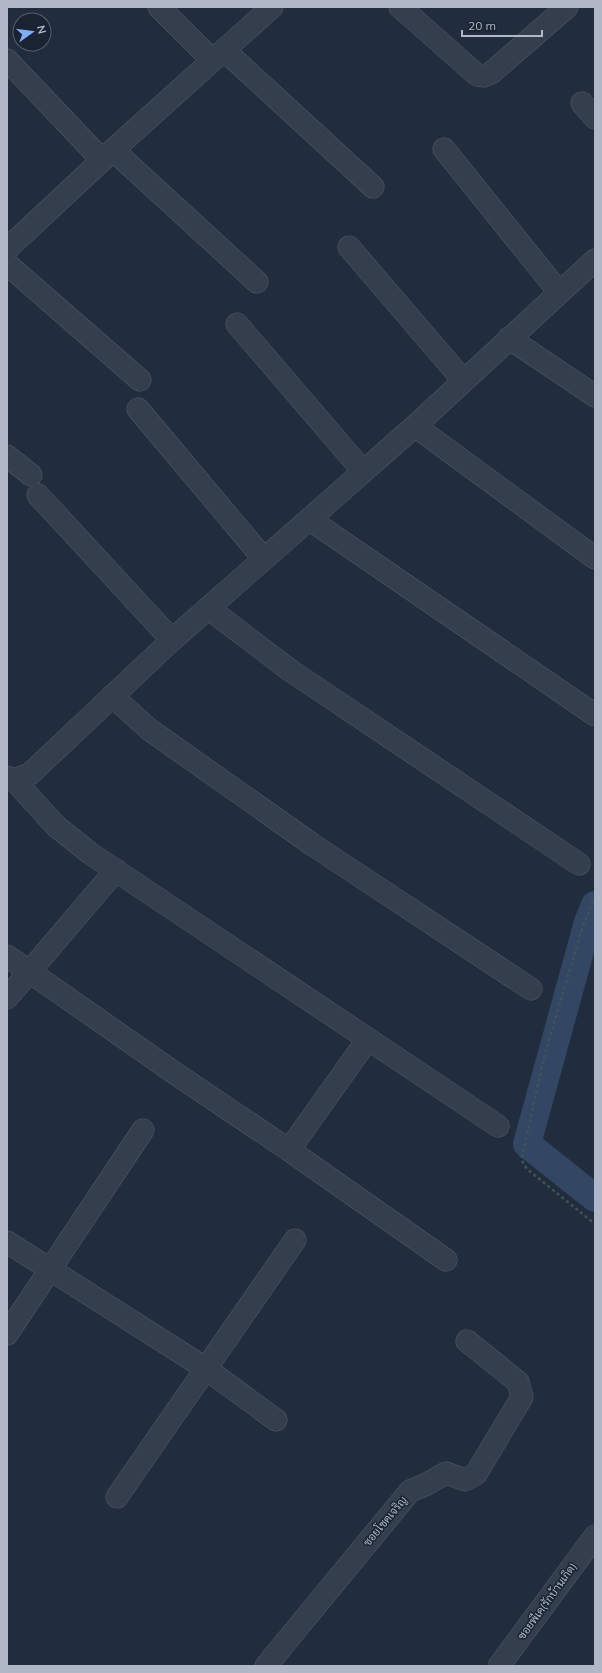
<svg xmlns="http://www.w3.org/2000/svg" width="602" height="1673" font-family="Mulish,Sarabun,sans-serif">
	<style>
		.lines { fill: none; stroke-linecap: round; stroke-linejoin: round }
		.canal { stroke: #334764; stroke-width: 28 }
		.minor-casing { stroke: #535b6a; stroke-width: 23 }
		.path { stroke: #3d5557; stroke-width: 2.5; stroke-dasharray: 3 3; stroke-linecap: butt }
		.minor { stroke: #353e4c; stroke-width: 22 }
		.labels { text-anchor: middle; stroke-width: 3; stroke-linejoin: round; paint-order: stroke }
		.street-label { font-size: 11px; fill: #b0b8c8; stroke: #1a2331 }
	</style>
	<rect width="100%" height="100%" fill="#212c3c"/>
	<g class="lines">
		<path class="canal" d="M595,905L588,922L527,1144L595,1198"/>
		<g class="minor-casing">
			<path id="minor" d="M159,7L212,60
				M400,7L477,75L484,76L491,73L567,7
				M224,50L373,187
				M7,60L102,160
				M582,103L595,118
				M444,149L559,292
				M113,150L257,282
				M349,247L463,380
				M7,249L113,150L272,7
				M7,264L140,380
				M237,324L363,471
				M509,338L595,396
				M138,409L264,559
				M415,426L595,558
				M7,456L31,475
				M38,495L172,640
				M309,519L595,715
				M208,608L291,671L579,864
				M112,696L150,730L313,845L531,989
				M7,777L14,780L30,774L172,640L415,426L595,260
				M14,780L56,826L91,854L498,1126
				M7,956L179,1076L289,1150L368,1039
				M7,998L116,870
				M289,1150L446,1260
				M7,1242L205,1368L276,1420
				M7,1334L143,1130
				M117,1497L295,1240
				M266,1666L410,1491L425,1485L446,1473L465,1480L476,1474L522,1397L518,1382L467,1341
				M499,1666L595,1536"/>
		</g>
		<path class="path" d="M595,895L581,932L544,1057L522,1157L523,1163L527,1169L595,1224"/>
		<use href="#minor" class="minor"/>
	</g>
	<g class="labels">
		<g class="street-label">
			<text transform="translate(385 1521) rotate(-50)" y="4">ซอยโชคเจริญ</text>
			<text transform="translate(547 1601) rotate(-54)" y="4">ซอยพีเค(รักบ้านเกิด)</text>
		</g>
	</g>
	<rect width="602" height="1673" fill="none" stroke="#b0b8c8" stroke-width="16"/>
	<g transform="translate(32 32) rotate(76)"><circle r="19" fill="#1a2331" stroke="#565f6d"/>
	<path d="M0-3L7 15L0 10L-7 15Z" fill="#7eadfe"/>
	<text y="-6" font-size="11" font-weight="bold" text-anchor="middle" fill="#b0b8c8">N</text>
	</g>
	<path d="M462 30v6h80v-6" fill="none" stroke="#b0b8c8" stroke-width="2"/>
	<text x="468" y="30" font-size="12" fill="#b0b8c8" stroke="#1a2331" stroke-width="3" paint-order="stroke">20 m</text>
</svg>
